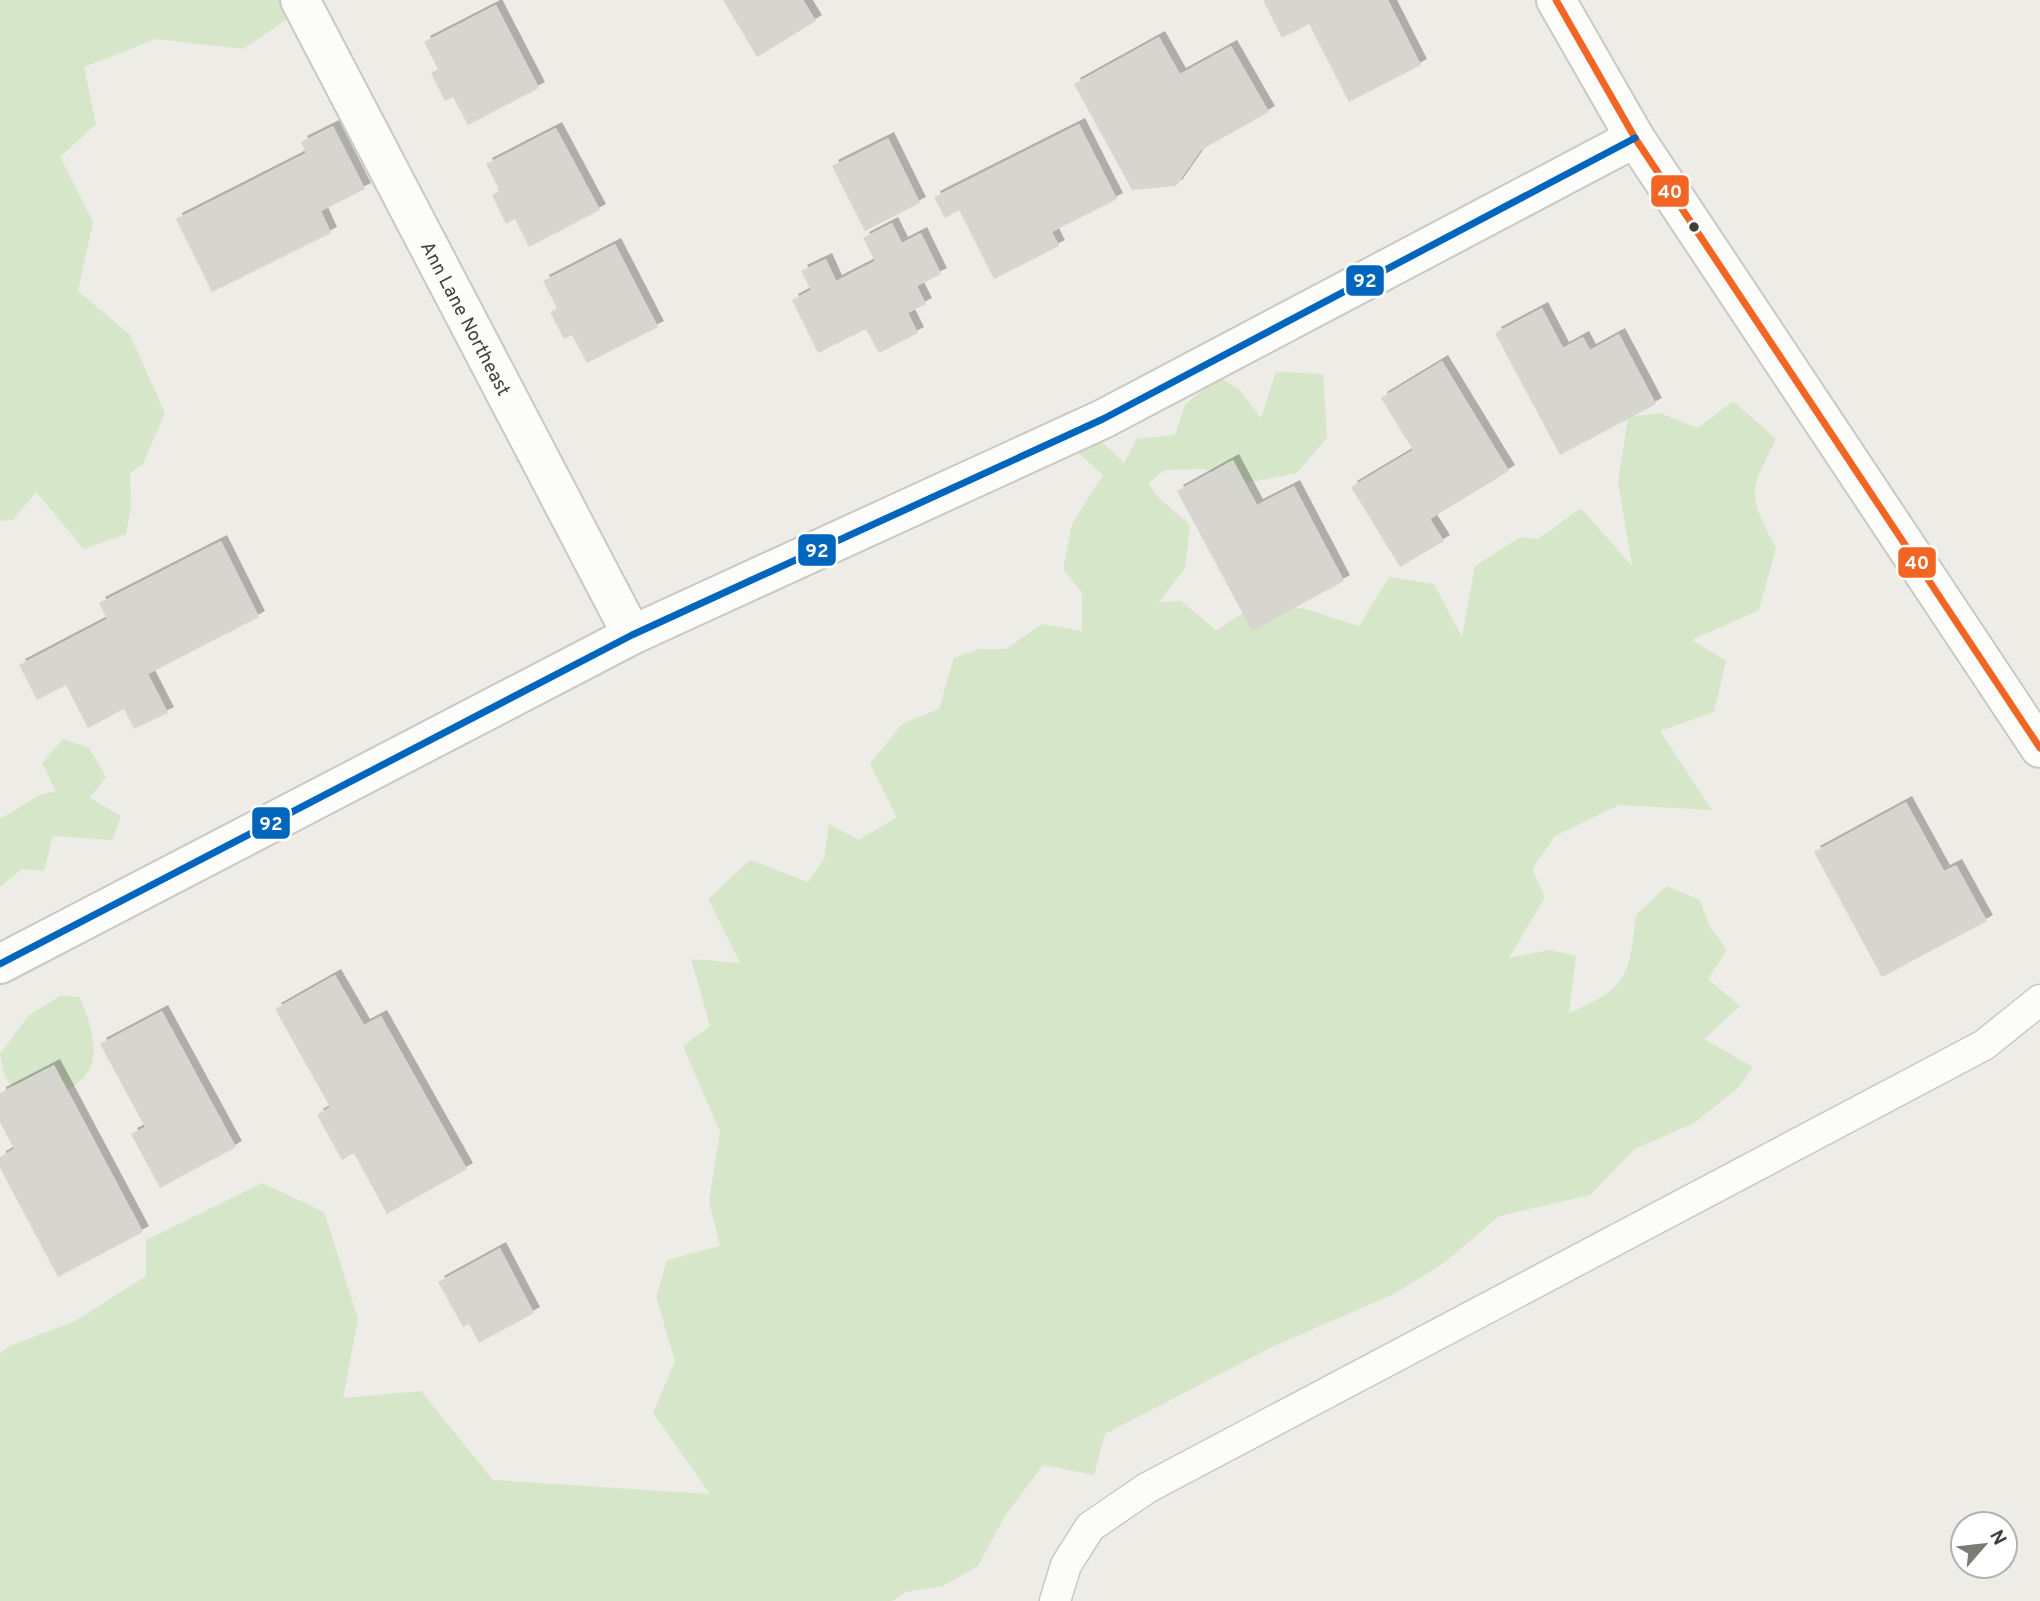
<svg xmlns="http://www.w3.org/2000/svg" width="2040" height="1601" font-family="Overpass,sans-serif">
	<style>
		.green { fill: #d6e6c9 }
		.building { fill: #d6d5cf; filter: url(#shadow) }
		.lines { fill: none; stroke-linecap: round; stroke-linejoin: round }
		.lane-casing { stroke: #c9c8c3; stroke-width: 33 }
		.street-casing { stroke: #c9c8c3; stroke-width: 42 }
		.lane { stroke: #fcfcfb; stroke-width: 30 }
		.street { stroke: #fcfcfb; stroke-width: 38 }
		.bus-1-casing { stroke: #fff; stroke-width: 12 }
		.bus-2-casing { stroke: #fff; stroke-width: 12 }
		.bus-1 { stroke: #f26522; stroke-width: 7 }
		.bus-2 { stroke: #0065bd; stroke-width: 7 }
		.bus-dot { fill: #413e34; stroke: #fff; stroke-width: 2.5 }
		.labels { text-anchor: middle; stroke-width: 5; stroke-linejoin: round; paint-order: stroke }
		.street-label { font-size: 19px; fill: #413e34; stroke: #fff }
		.line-badge { stroke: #fff; stroke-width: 2.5 }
		.badge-label { font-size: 19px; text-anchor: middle; font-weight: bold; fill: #fff }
	</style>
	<defs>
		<filter id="shadow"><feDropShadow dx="6" dy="-6" stdDeviation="0" flood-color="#0004"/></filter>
	</defs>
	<rect width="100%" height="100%" fill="#edece7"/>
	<path class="green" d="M0,0H281L286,20L243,49L156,39L84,67L96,124L60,157L93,222L78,291L130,335L165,413L143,464L130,473L131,505L126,534L84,549L36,492L13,520L0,521Z
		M1276,372L1323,374L1327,438L1297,473L1246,483L1204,469L1164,470L1148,484L1160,499L1190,525L1185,568L1159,602L1181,601L1217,631C1271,587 1300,609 1359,626L1389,577L1434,584L1462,637L1475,566L1520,537L1538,539L1581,508L1632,566L1618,483L1628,417L1660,413L1698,428L1733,401L1776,439C1749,492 1747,494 1776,548L1759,610L1692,640L1726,661L1714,712L1660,731L1712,810L1619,805L1555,836L1532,869L1545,897L1509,958L1549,950L1576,956L1569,1013C1628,988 1629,976 1636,915L1667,886L1700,900L1709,925L1727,950L1708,979L1740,1006L1704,1039L1753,1067L1738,1088L1694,1123L1635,1149L1590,1195L1499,1216L1445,1262L1394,1294L1274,1346L1105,1434L1094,1475L1043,1465L1005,1516L978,1566L943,1586L905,1592L892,1601H0V1353L10,1346L75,1321L146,1276V1240L262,1183L324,1212L358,1319L343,1398L421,1391L493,1480L710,1494L653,1413L675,1361L656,1297L667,1260L720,1246L709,1201L720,1132L683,1046L710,1026L691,959L740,963L708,899L750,860L808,882L824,859L829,824L859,840L897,817L870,764L902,724L939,709L954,658L979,649H1006L1042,624L1082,631V593L1063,569L1072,524L1103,475L1077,452L1100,440L1124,463L1137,439L1175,435L1185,405L1218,377L1239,389L1261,418Z
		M63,739L89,748L106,777L90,798L121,816L112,840L53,836L44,871L22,869L0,887V819L40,795L56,791L42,763Z
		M60,996L80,997C88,1020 104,1055 84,1077C75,1088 46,1102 32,1110L5,1077L0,1054L29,1015Z"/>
	<path class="building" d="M723,0H803L816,21L757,57Z
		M1263,0H1388L1421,65L1349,102L1309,24L1282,38Z
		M496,5L539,88L468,125L453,97L445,101L431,73L438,69L424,42Z
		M1159,37L1180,74L1231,46L1269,112L1201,150L1176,186L1132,190L1074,84Z
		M1079,124L1117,199L1052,232L1059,246L994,279L959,210L945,218L934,197Z
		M333,126L365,189L321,211L331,233L212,292L176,219L306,153L301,142Z
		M556,128L600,210L529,247L515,219L506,224L492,195L500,191L486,164Z
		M888,138L920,203L865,231L832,166Z
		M892,223L902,243L921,233L941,274L917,286L926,304L908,313L918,333L879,353L866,329L818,353L792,300L811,290L801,271L826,259L836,281L875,261L863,238Z
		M615,244L658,327L587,363L572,335L564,339L550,312L557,308L543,281Z
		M1542,308L1563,348L1583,337L1590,350L1619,334L1656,404L1560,455L1495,333Z
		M1442,361L1509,471L1430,519L1444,541L1400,567L1351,487L1413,450L1381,398Z
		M1233,460L1257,505L1294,486L1344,581L1252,631L1177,491Z
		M221,541L259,617L148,674L168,713L134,729L124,709L88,728L66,685L37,700L19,665L107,619L99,603Z
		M1906,802L1944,871L1956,865L1987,921L1882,977L1814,852Z
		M335,975L364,1025L381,1016L467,1169L387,1214L354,1153L342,1160L317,1115L330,1107L275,1009Z
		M162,1011L236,1147L160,1188L131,1134L145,1127L100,1044Z
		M54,1065L143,1232L58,1277L0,1168V1157L14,1149L0,1122V1093Z
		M500,1248L534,1313L479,1343L469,1324L463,1327L438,1282Z"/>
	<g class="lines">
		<g class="lane-casing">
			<path id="lane" d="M1055,1601L1066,1565L1090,1527L1147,1488L1984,1045L2040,1000"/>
		</g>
		<g class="street-casing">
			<g id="street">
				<path id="s1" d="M300,0L632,635"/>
				<path d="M1556,0L1635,138L2040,748"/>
				<path d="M0,964L632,635L1103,419L1635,138"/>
			</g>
		</g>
		<use href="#lane" class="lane"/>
		<use href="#street" class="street"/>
		<g class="bus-1-casing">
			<path id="bus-1" d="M1556,0L1635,138L2040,748"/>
		</g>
		<g class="bus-2-casing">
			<path id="bus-2" d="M0,964L632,635L1103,419L1635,138"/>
		</g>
		<use href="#bus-1" class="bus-1"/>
		<use href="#bus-2" class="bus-2"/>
	</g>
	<circle class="bus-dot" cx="1694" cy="227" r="6"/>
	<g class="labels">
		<g class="street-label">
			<text dy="7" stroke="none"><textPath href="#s1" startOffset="359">Ann Lane Northeast</textPath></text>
		</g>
	</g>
	<g class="line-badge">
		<rect x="1650" y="174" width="40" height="34" rx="7" fill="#f26522"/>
		<rect x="1345" y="264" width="40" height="33" rx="7" fill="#0065bd"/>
		<rect x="797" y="533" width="40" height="34" rx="7" fill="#0065bd"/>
		<rect x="1897" y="546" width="40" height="33" rx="7" fill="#f26522"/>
		<rect x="251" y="806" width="40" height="34" rx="7" fill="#0065bd"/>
	</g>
	<g class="badge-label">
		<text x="1670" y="198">40</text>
		<text x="1365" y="287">92</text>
		<text x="817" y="557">92</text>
		<text x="1917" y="569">40</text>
		<text x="271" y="830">92</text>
	</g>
	<g transform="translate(1984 1545) rotate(62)"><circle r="33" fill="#ffffff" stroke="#b3b2ae" stroke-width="2"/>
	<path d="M0-5L12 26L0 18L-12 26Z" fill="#7d7b73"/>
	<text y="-10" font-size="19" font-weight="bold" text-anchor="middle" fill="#413e34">N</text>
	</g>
</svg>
